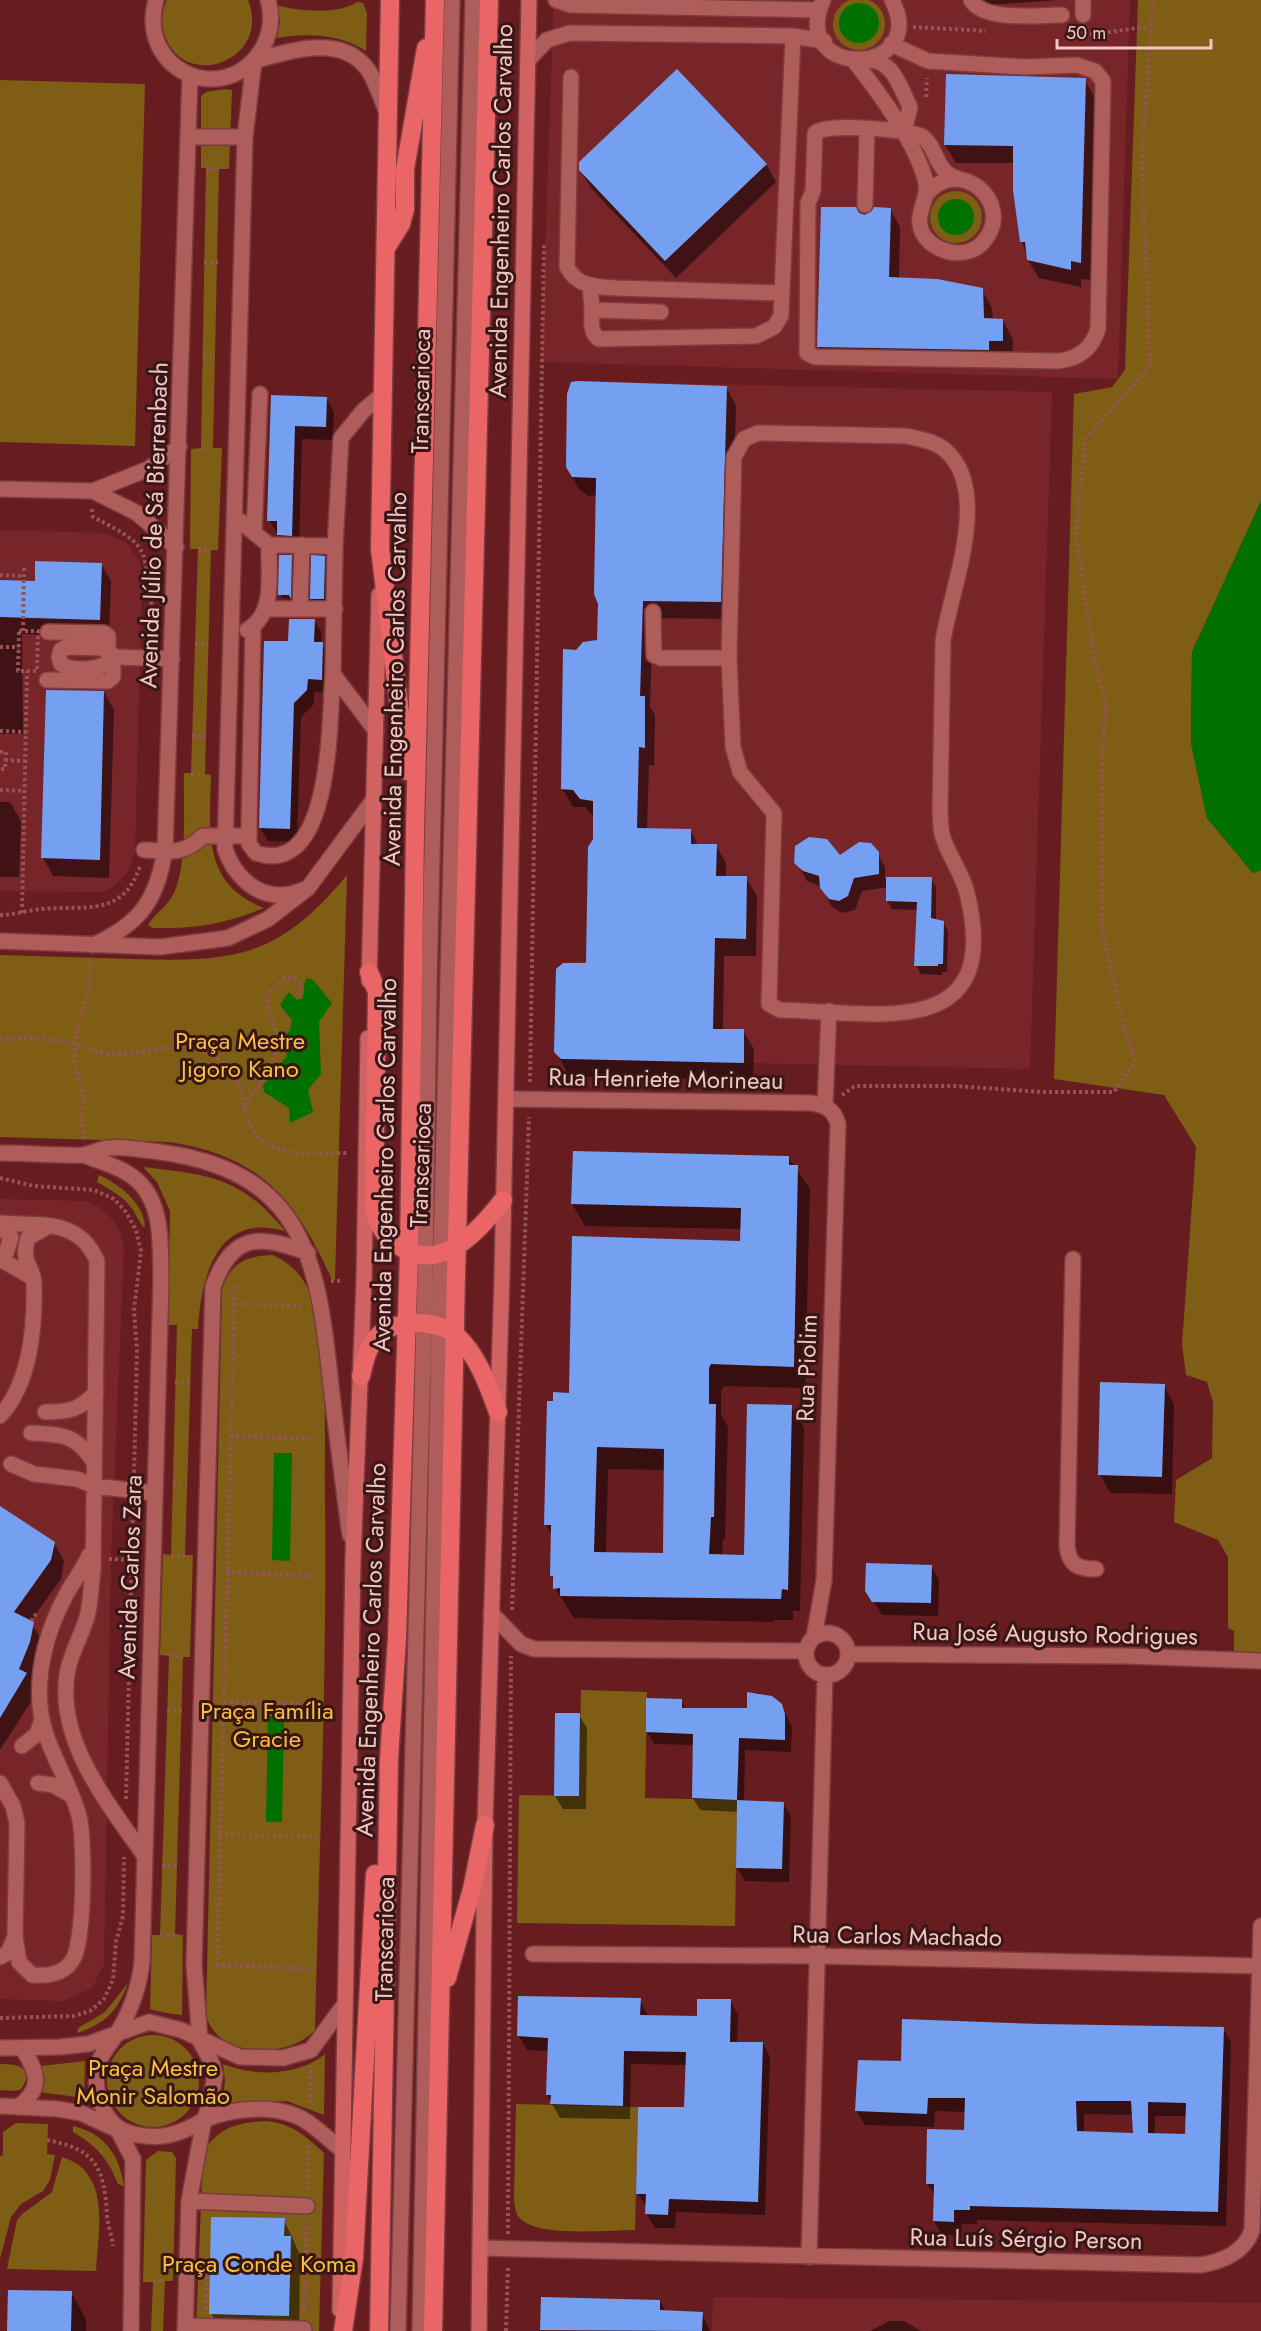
<svg xmlns="http://www.w3.org/2000/svg" width="1261" height="2331" font-family="Jost,sans-serif">
	<style>
		.built { fill: #772528 }
		.green { fill: #7e5d14 }
		.water { fill: #007000 }
		.shadow { fill: #0007; fill-rule: evenodd }
		.building { fill: #75a0f2; fill-rule: evenodd }
		.lines { fill: none; stroke-linecap: round; stroke-linejoin: round }
		.minor-casing { stroke: #7c3b3f; stroke-width: 18 }
		.major-casing { stroke: #7c3b3f; stroke-width: 18 }
		.highway-casing { stroke: #7c3b3f; stroke-width: 21 }
		.path { stroke: #945354; stroke-width: 4; stroke-dasharray: 3 3; stroke-linecap: butt }
		.minor { stroke: #ae5d5b; stroke-width: 15 }
		.major { stroke: #d16262; stroke-width: 15 }
		.highway { stroke: #e96566; stroke-width: 18 }
		.labels { text-anchor: middle; stroke-width: 6; stroke-linejoin: round; paint-order: stroke }
		.street-label { font-size: 24px; fill: #f4c6c3; stroke: #371616 }
		.park-label { font-size: 24px; fill: #fabf3e; stroke: #371616 }
	</style>
	<rect width="100%" height="100%" fill="#671d20"/>
	<path class="built" d="M554,0H1130L1118,379L541,362Z
		M577,381L1052,392L1030,1069L567,1059H561L554,1052L556,969L563,963L586,961L588,847L593,839V800L580,799L575,790L561,789L563,649L578,650L583,642L597,640L598,600L594,594L596,478L572,477L566,467L567,394L570,384Z
		M0,530L105,533L127,543L140,562L142,574L135,850L128,872L112,888L102,892L0,891Z
		M0,1199L84,1201L99,1207L111,1218L120,1231L124,1247L111,1559L104,1964L92,1988L63,2001L0,1999Z
		M713,2297L1261,2303V2331H712Z"/>
	<path class="green" d="M833 24a26 26 0 1 1 52 0a26 26 0 1 1-52 0Z
		M167,0H248C272,59 186,93 165,36C161,24 161,11 167,0Z
		M1138,0H1261V501L1192,652L1191,743L1207,818L1253,873L1261,870V1669L1234,1651V1631L1228,1628V1557L1218,1540L1174,1522L1176,1480L1212,1458L1213,1402L1207,1382L1186,1375L1182,1345L1196,1147L1164,1095L1054,1079L1074,394L1112,387L1125,370Z
		M357,2L363,3L367,13L366,51C340,34 307,33 277,38L280,21L276,5C298,11 338,15 357,2Z
		M0,80L145,84L135,446L0,442Z
		M225,89L232,90L229,169H219L213,448H222L218,550H211L205,774L211,775C210,830 201,884 264,908C225,924 195,929 153,928L148,925C155,913 168,906 174,893C188,862 183,808 184,773H191L198,549H190L191,449L201,448L206,168H201V96L206,92Z
		M930 217a26 26 0 1 1 52 0a26 26 0 1 1-52 0Z
		M347,875L335,1280H332C296,1199 261,1156 169,1142L0,1137V955C44,956 89,958 133,959C235,962 278,958 347,875Z
		M143,1167C209,1175 240,1176 285,1231C216,1211 201,1278 198,1329H192L185,1555H193L190,1657H183L175,1934L183,1935L182,2015C178,2015 155,2011 150,2009L152,1935H160L169,1656L160,1655L163,1554L171,1555L177,1325H168L170,1211L157,1182Z
		M99,1175C119,1184 143,1202 145,1226L143,1227C138,1220 135,1212 130,1206C121,1195 109,1189 97,1182Z
		M272,1255C293,1263 306,1280 313,1301C329,1355 324,1445 325,1504C327,1679 319,1855 315,2030C289,2059 217,2059 206,2015L222,1290C230,1263 246,1256 272,1255Z
		M581,1690L647,1692L645,1798L737,1800L735,1926L517,1923L519,1795L579,1796Z
		M128,1983C118,2011 105,2024 77,2033L78,2028L105,2012Z
		M107 2081a46 46 0 1 1 92 0a46 46 0 1 1-92 0Z
		M325,2054L324,2115L287,2101L222,2104L225,2081L223,2064C255,2077 298,2076 325,2054Z
		M85,2061L84,2098L39,2092L44,2080L41,2066Z
		M0,2064C12,2064 31,2065 25,2082C23,2086 23,2088 19,2090C14,2092 5,2090 0,2090Z
		M516,2104L638,2107L635,2230C609,2230 541,2237 522,2220C515,2215 515,2207 514,2199Z
		M266,2121C291,2123 306,2136 324,2153L319,2331H196L203,2153C218,2127 237,2123 266,2121Z
		M16,2123L48,2124L47,2154L55,2155L50,2180L43,2191L21,2204L11,2217L0,2259V2156L3,2155V2132Z
		M73,2126C105,2134 119,2154 124,2186L118,2184C109,2160 96,2145 73,2132Z
		M158,2151L172,2152L176,2158L173,2281H165L163,2331H151L153,2282H143L146,2160Z
		M62,2157C112,2172 98,2231 96,2271L7,2269L17,2220L22,2214L52,2192Z"/>
	<path class="water" d="M839 23a20 20 0 1 1 40 0a20 20 0 1 1-40 0Z
		M938 217a18 18 0 1 1 36 0a18 18 0 1 1-36 0Z
		M1261,501V870L1253,873L1207,818L1191,743L1192,652Z
		M308,978L313,980L332,1003L319,1022L321,1074L308,1090L313,1112L290,1123L289,1108L264,1092L263,1085L287,1056L284,1036L290,1030L292,1020L280,1005L289,992L297,1000L303,998L305,980Z
		M274,1453H292L290,1561L272,1560Z
		M268,1716L284,1717L282,1822H266Z"/>
	<path class="shadow" d="M985,0H1060L988,5Z
		M1085,80L1095,98L1091,280L1081,279V287L1039,278L1028,260L1022,241L1014,163H956L945,145Z
		M766,164L776,182L676,278L591,188L580,170Z
		M890,209L900,227L899,279L982,290L992,308L993,320L1003,321L1013,339L1012,359L998,358V368L829,364L818,346L858,214L866,216Z
		M726,387L736,405L730,619L653,618L650,707L655,715L654,765H649L647,830H690L698,845H716L726,863V877L746,878L757,896L756,956H724L723,1030L743,1031L754,1049L753,1080L578,1077L568,1074L558,1055L588,965L594,817L585,807H573L563,789L577,651L598,641L599,604L597,495L588,496L579,489L568,470Z
		M272,396L326,398L334,412L333,440L302,439L299,549L286,548L269,520Z
		M291,557L293,560L292,599L282,598L280,594Z
		M324,557L326,603H314L312,599Z
		M101,564L111,581L109,637L22,634L23,734H0V583H36Z
		M314,620L322,633L321,644L330,657L329,692H314V704L301,717L297,842L268,841L260,828L290,643Z
		M104,692L114,710L109,878L53,876L43,858Z
		M0,802H10L21,821L19,877H0Z
		M809,839L840,857L877,853L885,867V878L931,879L936,887V921L943,922L948,931L947,972H942V975L921,974L916,965L918,910L892,909L887,900L888,887L862,891L855,910L842,913L831,906L822,887L807,881L794,857L800,843Z
		M788,1157L810,1189L805,1388L724,1386L721,1391V1415L728,1427L725,1539H723L722,1556L746,1557L791,1407L804,1428L800,1611H793V1620H774V1622L574,1618L555,1588L552,1576L553,1537L546,1525L570,1394L742,1242V1229L585,1226L572,1204ZM608,1469L665,1470L664,1555L606,1553Z
		M1164,1386L1174,1404L1172,1494L1110,1493L1100,1475Z
		M0,1508L54,1543L64,1561L61,1579L30,1622L43,1641L31,1682L37,1692L0,1750Z
		M931,1566L939,1580L938,1616L882,1615L867,1591Z
		M758,1693L771,1697L781,1705L788,1718L792,1728L791,1752L745,1750L744,1802L783,1803L791,1816L789,1882L745,1881L737,1868L739,1812L700,1810L693,1798L694,1745L654,1744L647,1732L681,1701L686,1709L749,1710V1694Z
		M579,1715L587,1728L586,1809H563L555,1796Z
		M640,2000L648,2016L698,2017L730,2001L738,2015L737,2043H763L770,2057L765,2215L676,2212L675,2228H655L647,2214V2207L637,2193L686,2109L687,2065L631,2064L630,2119L560,2118L547,2095L549,2051L527,2050L519,2036Z
		M1040,2026L1223,2028L1231,2042L1226,2226L977,2220V2224H962L961,2235H942L934,2221L935,2196L927,2183L966,2132V2112L935,2111L934,2127L865,2125L856,2111L859,2062L903,2063ZM1084,2114L1133,2115L1134,2134L1084,2133ZM1155,2116H1187V2135H1155Z
		M284,2220L300,2255L299,2331H221L211,2313Z
		M71,2292L86,2319V2331H8Z
		M660,2301L666,2312L702,2313L710,2331L542,2330Z
		M889,2321H904L921,2331H870Z"/>
	<path class="building" d="M677,69L767,164L665,261L579,170V162Z
		M946,74L1086,78L1081,263L1071,261V270L1027,260L1025,242H1020L1013,190V146L944,145Z
		M821,207H856L859,213L865,215L874,207L891,208L889,277L937,279L983,288L984,318L1003,319V341H989V350L817,347Z
		M577,381L727,386L721,602L643,601L640,696H645V748L639,747L637,828L691,829V844H717L716,876H747L746,939L715,938L713,1029H744V1063L567,1059H561L554,1052L556,969L563,963H586L588,847L593,839V801L580,799L573,790L561,789L563,649L576,650L583,642L597,640L598,604L594,594L596,478L572,477L566,467L567,394L571,382Z
		M271,395L327,397L326,427L295,426L292,536L277,535V521H267Z
		M279,555H292L291,599L289,595H278Z
		M311,555L325,556L324,599H310Z
		M35,561L102,563L100,620L0,617V580L35,581Z
		M289,619H315L314,642H323L322,680L308,679L307,690L294,703L290,829L259,828L264,641H288Z
		M46,690L104,691L100,860L41,858Z
		M809,837L827,839L840,855L859,842L871,843L879,852V874L854,878L848,896L839,901L829,899L820,888L819,876L803,871L794,863L795,846Z
		M886,877H932L931,918L944,921L943,964H938V966H914L917,902L886,901Z
		M573,1151L789,1156V1165H798L794,1367L711,1364L709,1368V1404H716L714,1517H711L709,1554L744,1555L747,1404L792,1405L788,1590L782,1589L781,1599L560,1596V1588L553,1589V1576H550L551,1525H544L547,1401H553V1392L569,1393L572,1236L740,1241L741,1208L571,1204ZM597,1447L664,1449L663,1553L594,1552Z
		M1100,1382L1165,1384L1162,1477L1098,1475Z
		M0,1506L55,1542L51,1560L14,1612L34,1622L30,1642L19,1669L27,1673L0,1718Z
		M866,1563L932,1565L931,1603L872,1602L865,1591Z
		M747,1692L772,1696L782,1704L785,1714V1740L739,1738L737,1800L692,1798L693,1734L646,1732V1698L682,1699V1708H747Z
		M555,1713H580L579,1796H554Z
		M737,1800L784,1802L782,1869L736,1868Z
		M518,1996L641,1998L640,2015L697,2016V1999H731L730,2042H763L758,2202L669,2199L668,2215L645,2214L646,2194H636L638,2107H684L686,2052L624,2051L623,2106L550,2104L551,2095H546L548,2038L517,2036Z
		M902,2019L1040,2024L1224,2027L1218,2212L970,2206V2210H954V2222L933,2221L934,2184H926L927,2129L964,2130L965,2098H928L927,2114L855,2111L858,2060L901,2061ZM1076,2101H1131L1133,2133L1077,2131ZM1148,2102L1186,2103L1185,2134L1148,2133Z
		M211,2217L285,2218L284,2236H291L289,2316L209,2314Z
		M8,2290L72,2291L71,2331H7Z
		M541,2297L660,2300V2310L703,2312L702,2331L540,2330Z"/>
	<g class="lines">
		<g class="minor-casing">
			<path id="minor" d="M156,0C136,70 224,110 262,49C271,33 273,17 268,0
				M556,0L570,5L819,10
				M823,0C788,82 931,76 892,0
				M971,0C983,22 1039,15 1062,15
				M1083,0V15
				M891,44L928,61L1024,67L1077,65L1095,71L1103,81V87L1098,329C1092,349 1078,359 1058,361L815,357L807,353L808,203L813,191L815,133C828,122 904,130 922,136C938,148 935,172 957,178
				M529,59L547,40L570,33L793,36L824,41
				M867,60C893,59 900,87 910,107L904,133
				M854,61C878,91 918,146 926,183C929,200 914,214 922,232C933,254 968,261 984,241C1016,204 959,152 925,196
				M571,77L567,267C577,287 597,287 616,288L782,293
				M188,137H245
				M865,205L867,129
				M590,286L592,310L661,312
				M592,310C592,320 589,332 599,339L756,336L774,327L781,316L793,36
				M758,433L906,436C919,439 935,441 945,450C993,491 950,591 943,641L940,811C941,818 940,827 942,834C947,854 962,872 967,893C1004,1043 878,1012 780,1010L769,1004L774,813L740,772L733,747L729,658L734,457L744,439Z
				M0,489L93,491L148,469L179,447
				M93,491L137,513L176,547
				M235,517L269,545C268,575 276,614 247,630
				M254,533L260,394
				M269,545L335,546
				M267,609H335
				M300,609L302,545
				M653,612L654,655L661,658H729
				M253,627L249,825V844L256,853C333,879 329,719 333,674
				M48,632L104,633L108,636V650
				M116,657C105,669 75,673 61,664L59,657L61,650L66,647L102,648L116,657L172,659
				M47,680L108,681L113,677V661
				M376,731L333,674L335,546L341,438L363,411L384,393
				M144,850C171,851 182,856 203,836H249
				M308,888C300,891 289,896 280,895C253,895 233,873 225,849L245,137L254,61C287,51 338,35 364,65C375,76 381,100 388,115
				M0,941L160,947L228,938L268,919L308,888L374,799
				M93,945C140,924 157,900 165,850L190,75
				M506,1099L812,1103C826,1106 834,1109 838,1124L824,1580L814,1637
				M825,1106L829,1011
				M0,1153C27,1153 55,1156 82,1155C91,1154 99,1149 108,1148C122,1146 140,1150 153,1151C303,1169 318,1256 331,1386C337,1436 343,1485 350,1535
				M84,1155C98,1161 114,1165 127,1173C165,1195 160,1244 161,1282L142,1962C139,1988 130,2013 116,2035C110,2044 103,2051 99,2062C91,2088 103,2126 130,2133C159,2141 179,2135 204,2120L211,2101L215,2074L211,2061L200,2041L194,1964L213,1287C232,1233 259,1234 308,1253
				M0,1223C40,1226 79,1218 97,1261L93,1571C91,1586 91,1602 87,1617C82,1634 72,1651 68,1669C54,1738 107,1802 144,1855
				M0,1227L11,1237L6,1253L0,1255
				M0,1259L33,1278
				M1073,1259L1067,1546C1069,1565 1078,1569 1096,1569
				M45,1412C69,1412 80,1410 96,1392
				M0,1416C31,1382 35,1327 34,1283C33,1263 20,1265 28,1238L47,1227
				M31,1433C64,1435 75,1434 94,1462
				M11,1464L34,1474L77,1479L94,1486L155,1493
				M491,1613L521,1644L534,1649L805,1651
				M806 1654a21 21 0 1 1 42 0a21 21 0 1 1-42 0Z
				M848,1654L1128,1656L1261,1661
				M22,1746L37,1734L42,1719
				M0,1783L13,1806L17,1823L15,1936L8,1953L0,1957
				M38,1783L53,1785L72,1796
				M15,1936L19,1962L32,1975C48,1976 62,1975 72,1961C85,1944 85,1838 79,1816C69,1778 43,1746 40,1705C37,1667 48,1628 66,1595C73,1581 83,1571 89,1555
				M533,1954L817,1956L1260,1966
				M0,2048L60,2047L88,2044L149,2022L181,2030L240,2057L283,2058L311,2050L344,2005
				M0,2106L58,2109L81,2113L118,2130L133,2159L131,2331
				M18,2107C44,2088 37,2072 23,2049
				M189,2201L307,2206
				M481,2248L1200,2265C1222,2262 1245,2252 1252,2230L1261,1926
				M809,2257L825,1675
				M186,2326L304,2329
				M185,2331L189,2201L204,2120C234,2107 280,2103 309,2123C320,2131 331,2141 342,2150
				M398,2331L425,1282L429,986L452,0
				M420,2331L439,1326L473,0"/>
		</g>
		<g class="major-casing">
			<path id="major" d="M369,981L379,595
				M340,2310L353,1559L364,1281L368,1038
				M479,2331L485,1825L502,1276L529,0"/>
		</g>
		<g class="highway-casing">
			<path id="highway" d="M390,0L380,549L407,771
				M386,248L401,224L405,209V169L426,48
				M369,972L377,992L374,1211C380,1230 387,1239 404,1249C444,1272 481,1228 503,1200
				M361,1376C364,1363 367,1348 376,1338C393,1318 438,1319 457,1336C478,1356 488,1385 498,1412
				M447,1978L472,1889L485,1825
				M343,2331L354,2258L375,1874
				M379,2331L389,1759L397,1638L409,1252L415,832L435,0
				M433,2331L456,1275L489,0"/>
		</g>
		<path class="path" d="M913,27L986,31
			M1066,33L1097,34L1151,26
			M926,97L927,78
			M206,169H219
			M204,262H218
			M203,355L215,356
			M201,449L213,448
			M92,509L93,517C157,549 140,549 153,611
			M198,549L211,550
			M0,575L24,576
			M19,631H38L37,671H18Z
			M23,631L24,565
			M195,644H208
			M0,647H19
			M0,731L26,732
			M192,736H206
			M0,752H6L5,769H0
			M5,760L25,761
			M191,774H204
			M0,790L24,791
			M22,913L27,671
			M0,915C15,915 28,910 42,909C84,905 123,918 140,866
			M0,1040C22,1037 42,1038 64,1042C79,1045 93,1052 108,1054C152,1059 184,1028 226,1065C239,1076 240,1091 244,1106C247,1115 251,1129 257,1136C278,1158 321,1153 349,1153
			M530,1082L544,244
			M842,1095L855,1086H956L1042,1092H1114L1135,1061L1123,1023L1102,930V758L1106,704L1094,658L1076,535L1085,439L1150,366L1142,160L1153,0
			M245,1107C254,1090 280,1058 277,1039C275,1023 266,1010 267,993L285,978H294L301,985V992L297,998
			M85,1139L81,1119L84,1098L74,1059L77,1030L89,988L90,961
			M0,1178L34,1186L94,1190L114,1199L126,1212L136,1230L141,1251L134,1310L137,1351L134,1475
			M331,1281H342
			M233,1304L301,1306
			M175,1382L190,1381
			M230,1436L313,1439
			M173,1483H187
			M171,1556L185,1555
			M109,1559L134,1560
			M226,1572L316,1576
			M512,1610L529,1117
			M31,1621L36,1614
			M169,1655L183,1657
			M224,1702L316,1703
			M167,1711H182
			M126,1799L133,1506
			M219,1834L317,1837
			M162,1865L177,1866
			M160,1935H175
			M216,1965L314,1969
			M217,1966L235,1282
			M0,2018L74,2016L90,2011L104,1999L113,1980L116,1942L123,1916L124,1857
			M310,2103L311,2066
			M47,2140C96,2149 104,2168 107,2214C107,2224 112,2235 113,2246
			M307,2190L309,2144
			M508,2234L511,1656
			M153,2281L165,2280
			M206,2309L207,2272
			M304,2313L307,2222
			M506,2331L508,2265"/>
		<use href="#minor" class="minor"/>
		<use href="#major" class="major"/>
		<use href="#highway" class="highway"/>
	</g>
	<g class="labels">
		<g class="street-label">
			<text transform="translate(501 211) rotate(-89)" y="8">Avenida Engenheiro Carlos Carvalho</text>
			<text transform="translate(421 391) rotate(-89)" y="8">Transcarioca</text>
			<text transform="translate(154 525) rotate(-88)" y="8">Avenida Júlio de Sá Bierrenbach</text>
			<text transform="translate(395 679) rotate(-89)" y="8">Avenida Engenheiro Carlos Carvalho</text>
			<text transform="translate(666 1079) rotate(1)" y="8">Rua Henriete Morineau</text>
			<text transform="translate(385 1165) rotate(-89)" y="8">Avenida Engenheiro Carlos Carvalho</text>
			<text transform="translate(421 1165) rotate(-88)" y="8">Transcarioca</text>
			<text transform="translate(807 1368) rotate(-88)" y="8">Rua Piolim</text>
			<text transform="translate(130 1577) rotate(-88)" y="8">Avenida Carlos Zara</text>
			<text transform="translate(1055 1634) rotate(1)" y="8">Rua José Augusto Rodrigues</text>
			<text transform="translate(371 1650) rotate(-88)" y="8">Avenida Engenheiro Carlos Carvalho</text>
			<text transform="translate(897 1936) rotate(1)" y="8">Rua Carlos Machado</text>
			<text transform="translate(385 1939) rotate(-89)" y="8">Transcarioca</text>
			<text transform="translate(1026 2239) rotate(1)" y="8">Rua Luís Sérgio Person</text>
		</g>
		<g class="park-label">
			<text x="240" y="1049">Praça Mestre<tspan x="240" dy="28">Jigoro Kano</tspan></text>
			<text x="267" y="1719">Praça Família<tspan x="267" dy="28">Gracie</tspan></text>
			<text x="153" y="2076">Praça Mestre<tspan x="153" dy="28">Monir Salomão</tspan></text>
			<text x="259" y="2272">Praça Conde Koma</text>
		</g>
	</g>
	<path d="M1057 39v9h154v-9" fill="none" stroke="#f4c6c3" stroke-width="3"/>
	<text x="1066" y="39" font-size="18" fill="#f4c6c3" stroke="#371616" stroke-width="4.5" paint-order="stroke">50 m</text>
</svg>
